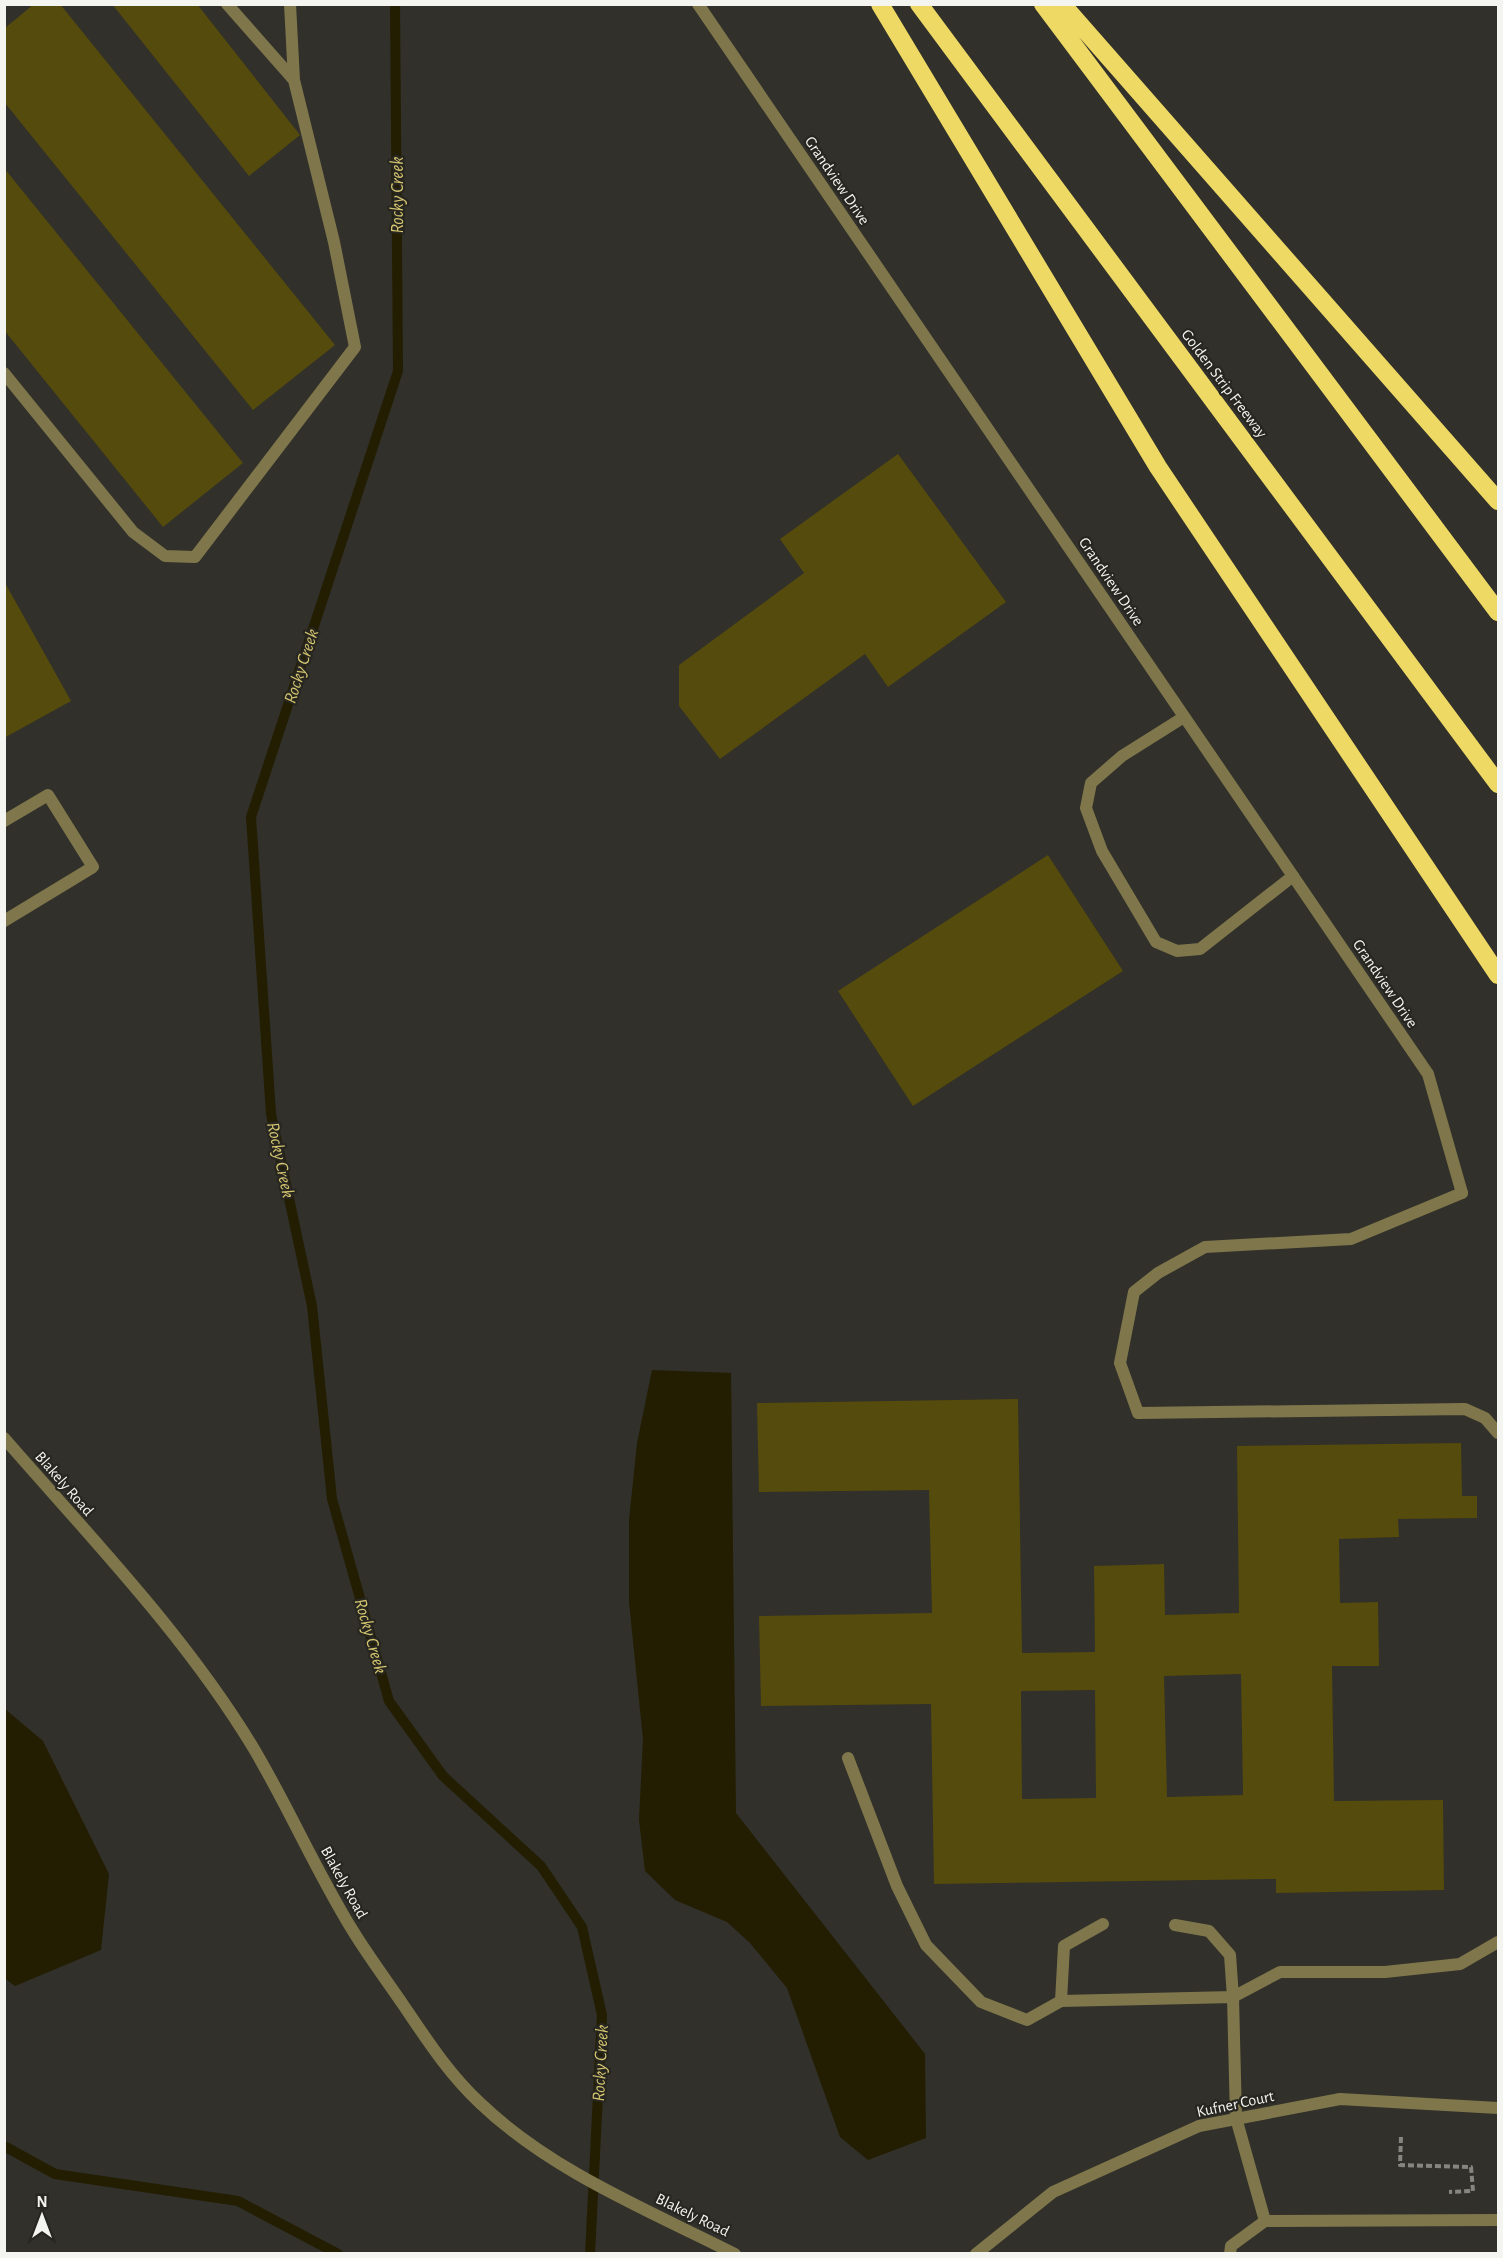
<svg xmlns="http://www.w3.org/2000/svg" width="1503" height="2258" font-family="'Alegreya Sans',sans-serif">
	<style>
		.water { fill: #231e01 }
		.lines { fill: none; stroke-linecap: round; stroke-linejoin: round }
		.stream { stroke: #231e01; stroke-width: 10 }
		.building { fill: #554b0d; fill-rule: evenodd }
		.path { stroke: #868681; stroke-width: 4; stroke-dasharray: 6 3; stroke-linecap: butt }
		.service { stroke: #7f774b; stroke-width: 12 }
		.minor { stroke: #7f774b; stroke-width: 12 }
		.tertiary { stroke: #7f774b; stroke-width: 12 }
		.motorway { stroke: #eed965; stroke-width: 18 }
		.labels { text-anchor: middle; stroke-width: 4.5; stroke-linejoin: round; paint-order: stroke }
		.street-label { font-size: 16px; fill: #f4f4f0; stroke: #272620 }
		.water-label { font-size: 18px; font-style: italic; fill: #d4c56f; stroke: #272620 }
	</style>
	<rect width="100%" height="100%" fill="#31302a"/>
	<path class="water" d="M652,1370L731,1373L736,1813L925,2054L926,2138L868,2160L840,2137L787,1988L750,1943L727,1922L675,1900L645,1871L639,1820L643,1739L629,1602V1520L637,1443Z
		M5,1709L43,1741L109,1874L101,1950L15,1986L4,1978Z"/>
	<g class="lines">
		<path class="stream" d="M395,4L398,371L251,817L271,1114L312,1306L332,1499L389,1701L443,1776L541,1866L582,1927L602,2015L590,2254
			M4,2146L55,2174L238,2201L338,2254"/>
	</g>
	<path class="building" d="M34,4H60L335,345L253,410L5,103V28Z
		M112,4H197L300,135L249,176Z
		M4,168L243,463L163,527L4,330Z
		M898,454L1006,602L888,687L865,654L720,759L679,706V665L804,573L780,539Z
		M4,581L71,701L4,738Z
		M1048,855L1123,971L913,1106L838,991Z
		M1018,1399L1022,1653L1095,1652L1094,1566L1164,1564L1165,1615L1239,1613L1237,1446L1461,1443L1462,1496H1477V1518L1398,1519L1399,1537L1339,1539L1340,1603L1378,1602L1379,1666H1332L1334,1801L1443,1800L1444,1890L1276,1893V1879L934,1884L931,1704L761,1706L759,1616L932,1613L929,1490L759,1492L757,1403ZM1241,1674L1243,1795L1167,1797L1164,1676ZM1095,1690L1096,1798L1022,1799L1021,1691Z"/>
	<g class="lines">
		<path class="path" d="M1401,2137L1400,2165L1471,2167L1473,2191L1449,2192"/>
		<path class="service" d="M227,4L294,80
			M4,373L133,532L165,556L195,557L355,347L334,242L294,80L290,4
			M1184,717L1122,756L1091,783L1086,808L1102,851L1156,942L1177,951L1200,949L1293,876
			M4,821L48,795L93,867L4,921
			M1462,1193L1351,1239L1205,1247L1158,1273L1134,1292L1120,1363L1138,1413L1465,1409L1485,1418L1498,1433
			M848,1758L897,1886L926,1945L981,2002L1027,2020L1061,2001
			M1103,1924L1064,1946L1061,2001L1233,1997L1230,1955L1209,1931L1175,1925
			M1265,2221L1236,2118L1233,1997L1280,1972H1385L1460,1964L1498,1942
			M1230,2254L1231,2246L1265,2221L1498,2220"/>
		<path class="minor" d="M698,4L1428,1074L1462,1193
			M976,2254L1053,2192L1199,2126L1340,2099L1498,2108"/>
		<path class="tertiary" d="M4,1438C91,1538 186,1636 254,1749C289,1808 317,1873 353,1931C369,1957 387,1981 404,2006C427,2040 449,2074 480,2103C551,2171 648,2210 735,2254"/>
		<path class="motorway" d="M880,4L1158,467L1498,975
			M919,4L1498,784
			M1043,4L1498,612
			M1062,4L1498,501"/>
	</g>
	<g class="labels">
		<g class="street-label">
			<text transform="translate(838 180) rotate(56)" y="6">Grandview Drive</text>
			<text transform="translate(1225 383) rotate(53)" y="6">Golden Strip Freeway</text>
			<text transform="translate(1112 581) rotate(56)" y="6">Grandview Drive</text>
			<text transform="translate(1386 983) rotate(56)" y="6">Grandview Drive</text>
			<text transform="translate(65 1483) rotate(49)" y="6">Blakely Road</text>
			<text transform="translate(345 1882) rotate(61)" y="6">Blakely Road</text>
			<text transform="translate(1235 2103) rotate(-12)" y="6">Kufner Court</text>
			<text transform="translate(693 2214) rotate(26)" y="6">Blakely Road</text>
		</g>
		<g class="water-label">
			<text transform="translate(397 195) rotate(-90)" y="6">Rocky Creek</text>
			<text transform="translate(301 666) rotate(-72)" y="6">Rocky Creek</text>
			<text transform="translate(281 1160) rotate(78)" y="6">Rocky Creek</text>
			<text transform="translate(371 1636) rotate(74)" y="6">Rocky Creek</text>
			<text transform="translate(600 2063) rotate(-87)" y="6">Rocky Creek</text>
		</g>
	</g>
	<rect width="1503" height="2258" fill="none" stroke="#f4f4f0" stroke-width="12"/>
	<g transform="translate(42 2216)" stroke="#272620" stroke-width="4.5" paint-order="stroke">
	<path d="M0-4.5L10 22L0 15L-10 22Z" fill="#f4f4f0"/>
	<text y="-9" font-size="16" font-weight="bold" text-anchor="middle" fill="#f4f4f0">N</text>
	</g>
</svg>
